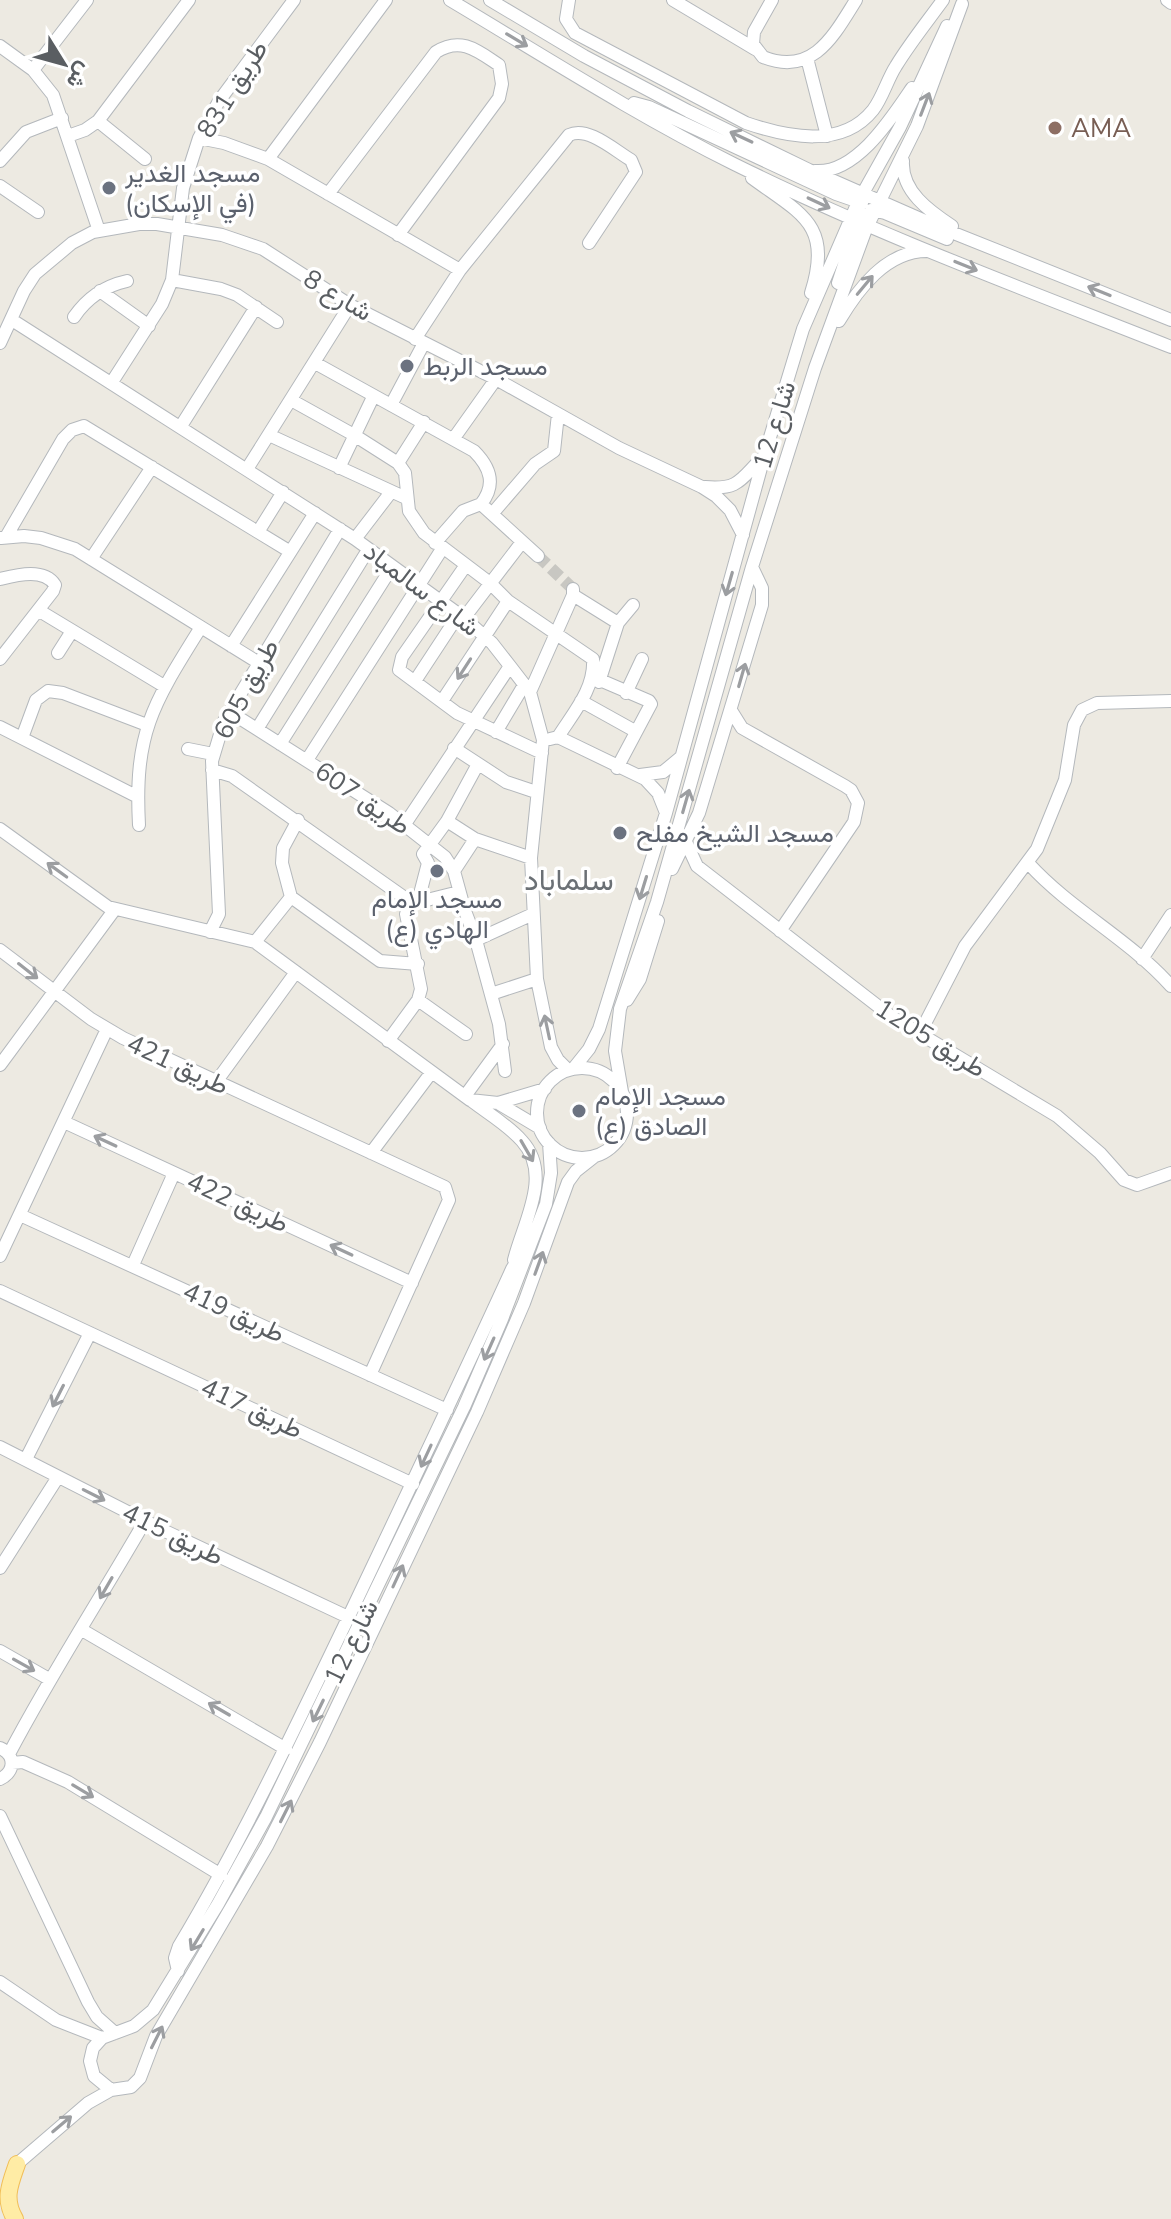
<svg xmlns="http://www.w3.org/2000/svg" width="1171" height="2219" font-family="'Nunito Sans',Vazirmatn,sans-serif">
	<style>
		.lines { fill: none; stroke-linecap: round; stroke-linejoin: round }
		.minor-tunnel { stroke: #c8c7c2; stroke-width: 12; stroke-dasharray: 12 6; stroke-linecap: butt }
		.minor-casing { stroke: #b4b8bc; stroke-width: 14 }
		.major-casing { stroke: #f1be57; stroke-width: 18 }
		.minor { stroke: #fff; stroke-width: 12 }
		.major { stroke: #ffeca5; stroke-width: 16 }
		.oneway { stroke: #9c9ea1 }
		.education-dot { fill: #8d6e63; stroke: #fff; stroke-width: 3 }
		.worship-dot { fill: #6b7280; stroke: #fff; stroke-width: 3 }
		.labels { text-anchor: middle; stroke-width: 7; stroke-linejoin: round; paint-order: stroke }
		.street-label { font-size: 26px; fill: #5a5e62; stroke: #fff }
		.education-label { font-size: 26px; fill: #785e54; stroke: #fff; text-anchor: start }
		.worship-label { font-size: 26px; fill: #5b616d; stroke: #fff; text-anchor: start }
		.quarter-label { font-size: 30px; fill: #6b7075; stroke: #fff }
	</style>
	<rect width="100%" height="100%" fill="#edeae2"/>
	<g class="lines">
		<path class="minor-tunnel" d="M538,556L573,589"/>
		<g class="minor-casing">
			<path id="minor" d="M450,0C544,56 636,115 734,164C875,234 1024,289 1171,347
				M490,0L584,56L688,111L809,170L941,228L1171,320
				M569,0L566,19L575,33L746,123C787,137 842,149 873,110C883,97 887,80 896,66C910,43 927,22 943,0
				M673,0L755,49
				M772,0L754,32L753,44L763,57C813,77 834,35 856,0
				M1167,0L1171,3
				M0,46L33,70L53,95L99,231
				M807,58L827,136
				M33,70L87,0
				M634,103L649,107L836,194L862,203
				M98,121L145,159
				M68,136L85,130L98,121L189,0
				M199,138L224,143L268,159L460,270
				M268,159L386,0
				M0,161L26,132L62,118
				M903,161C901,191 929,211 952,226
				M815,171C856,174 891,119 912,88
				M752,178C801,214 833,224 811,293
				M0,186L38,212
				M328,194L436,52C461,36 478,51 499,65L502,84L499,98L398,235
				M871,210L885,213L947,239
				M172,280L221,289L237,295L277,322
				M838,283L861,213
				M100,291L149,326
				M74,317C87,298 104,286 127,281
				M12,320L355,539L464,618L492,643L510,666L530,692L543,740L531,858L537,979L551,1047L558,1060L568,1070
				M839,321C858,289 886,251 927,251
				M415,339L460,270L569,135C588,126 614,150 631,160L636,172L589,243
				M0,343L24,291L35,274L72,243L93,232L139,224H157L222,235L263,249L350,305L496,379L619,448L702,487L716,496L730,510L743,535
				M315,363L474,451C491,468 496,485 481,504L538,556
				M112,382L162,304L172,280L183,188L199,138L219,101L294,0
				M291,400L354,435L398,463L405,473L409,511L424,533L490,583L508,601L593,659C595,689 573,713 558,737
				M391,405L424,343
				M181,426L256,307
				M269,435L406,498
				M454,438L496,379
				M398,463L424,422
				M339,468L373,397
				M247,469L350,305
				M705,487C739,490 740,480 762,458
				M492,514L535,464L554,451L558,414
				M258,532L283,492
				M6,537L63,439L72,430L84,426L289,551
				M1,538L24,536L41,538L75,549L259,663
				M355,539L391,492
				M435,543L463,511L481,504
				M91,559L152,467
				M466,565L402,657L399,670L457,713L542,753
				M0,579C17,575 44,568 55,585L53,591L0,659
				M573,595L618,623
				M38,610L164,686
				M464,618L522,542
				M231,646L315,513
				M58,653L72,631
				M593,677L649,701L651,704L617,768
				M415,681L459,614
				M599,682L618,623L633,605
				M530,692L573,595V589
				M626,693L642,659
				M442,701L508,601
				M581,701L635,731
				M230,712L389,813L445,857L454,871L465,911L476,940L499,1024L505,1071
				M732,712L742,728L845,786L851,790L858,803L854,822L780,931
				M0,727L138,797
				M257,729L368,550
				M496,732L524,685
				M22,738L36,700L48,691L63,693L147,725
				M550,739L558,737L645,779L658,793L666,813
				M280,744L392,567
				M454,748L506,782L536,792
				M188,749L213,754
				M307,760L442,549
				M212,770L232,776L412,903
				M640,775L663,772L680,758
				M298,820L283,848L282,863L291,897L380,961L418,964
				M447,821L475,839L531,858
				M405,824L510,666
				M139,825C134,732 153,704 201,627
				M0,829L108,907L255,942L470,1100L498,1103L545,1089
				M686,842L697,866L892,1017L1057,1116L1100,1153L1124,1180L1137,1185L1171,1173
				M1029,864C1071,910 1129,939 1171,986
				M672,869L699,813L762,605V588L752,567
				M454,871L475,839
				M423,901L421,890L428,863L423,854L447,821L478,764
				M415,903L459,892
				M210,932L219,914L212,761L224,721L340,529
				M476,940L533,914
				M255,942L291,897
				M0,950L91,1019L123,1038L445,1187L449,1200L370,1375
				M1142,959L1171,915
				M491,994L537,979
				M418,1000L466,1034
				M627,1000L640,979L658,921
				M919,1035L965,946L1037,849L1065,780L1074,725L1082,710L1097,703L1171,701
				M388,1041L418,1000L421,989L406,914L412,903
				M0,1065L115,909
				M537 1113a45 45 0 1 1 90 0a45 45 0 1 1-90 0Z
				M573,1069L589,1049L599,1029L666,813L764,457L803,329L858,202L900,127L947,26
				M216,1082L296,972
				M622,1092L615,1051L620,1009L657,902L752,567L815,368L866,229L917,126L962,4
				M465,1096L503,1044
				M473,1102C489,1114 508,1125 522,1141C553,1175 523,1223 514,1260
				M498,1103L540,1128
				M64,1122L412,1283
				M371,1153L431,1073
				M20,1215L447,1410
				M0,1256L107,1029
				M133,1265L174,1173
				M0,1291L413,1484
				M0,1447L167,1532L348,1617
				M26,1459L90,1333
				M0,1568L58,1477
				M82,1630L286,1749
				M0,1651L49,1679
				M0,1748C16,1755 15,1772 0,1779
				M9,1754C51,1674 100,1599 145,1521
				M12,1763L23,1762L68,1782L221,1875
				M0,1816L88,2002L97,2017L115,2033
				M178,1971L175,1958L179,1946C243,1839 295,1728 349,1616C404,1500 459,1385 512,1269L523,1251
				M0,1982L56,2020L102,2038
				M111,2090L94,2076L90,2061L93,2048L102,2038L134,2026L153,2010L218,1904L266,1817L464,1407L502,1319L546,1204L551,1173L549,1143
				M17,2164L88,2103L111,2090L131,2087L140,2078L156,2036L267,1846L320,1742L477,1412L524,1303L568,1182L576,1171L595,1156"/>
		</g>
		<g class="major-casing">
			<path id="major" d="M15,2219C3,2199 10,2184 17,2164"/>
		</g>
		<use href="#minor" class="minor"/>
		<use href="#major" class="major"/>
	</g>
	<defs><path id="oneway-shaft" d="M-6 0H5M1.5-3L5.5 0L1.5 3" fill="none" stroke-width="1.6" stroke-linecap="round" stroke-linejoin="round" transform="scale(2)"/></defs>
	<g class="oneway">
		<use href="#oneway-shaft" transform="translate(517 40) rotate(31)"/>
		<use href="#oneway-shaft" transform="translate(925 104) rotate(-69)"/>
		<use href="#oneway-shaft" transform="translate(741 137) rotate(-155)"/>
		<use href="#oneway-shaft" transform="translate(819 203) rotate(25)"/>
		<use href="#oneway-shaft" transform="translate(966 266) rotate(22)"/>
		<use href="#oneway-shaft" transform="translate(865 285) rotate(-50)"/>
		<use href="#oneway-shaft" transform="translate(1099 291) rotate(-158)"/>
		<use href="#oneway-shaft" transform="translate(729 584) rotate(106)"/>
		<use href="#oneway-shaft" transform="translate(464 669) rotate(123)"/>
		<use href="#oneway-shaft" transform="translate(742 675) rotate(-74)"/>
		<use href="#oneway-shaft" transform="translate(686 801) rotate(-74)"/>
		<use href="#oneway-shaft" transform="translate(57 870) rotate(-144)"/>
		<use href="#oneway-shaft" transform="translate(643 888) rotate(107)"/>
		<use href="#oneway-shaft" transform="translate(28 971) rotate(38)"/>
		<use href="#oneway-shaft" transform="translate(547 1027) rotate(-102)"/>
		<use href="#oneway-shaft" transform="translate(105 1141) rotate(-155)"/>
		<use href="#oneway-shaft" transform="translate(527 1151) rotate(60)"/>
		<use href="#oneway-shaft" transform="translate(341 1250) rotate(-155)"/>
		<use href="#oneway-shaft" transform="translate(539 1263) rotate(-70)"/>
		<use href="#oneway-shaft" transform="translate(489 1349) rotate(114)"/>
		<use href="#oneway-shaft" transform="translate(58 1396) rotate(117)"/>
		<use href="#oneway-shaft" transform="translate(426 1456) rotate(115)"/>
		<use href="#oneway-shaft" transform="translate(94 1495) rotate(27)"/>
		<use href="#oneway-shaft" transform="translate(398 1576) rotate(-65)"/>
		<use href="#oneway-shaft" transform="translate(106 1588) rotate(120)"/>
		<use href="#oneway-shaft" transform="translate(24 1665) rotate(29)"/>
		<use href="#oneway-shaft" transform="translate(219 1709) rotate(-150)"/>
		<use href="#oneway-shaft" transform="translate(318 1711) rotate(116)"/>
		<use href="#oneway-shaft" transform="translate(83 1791) rotate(31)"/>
		<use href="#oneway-shaft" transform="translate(286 1811) rotate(-63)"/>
		<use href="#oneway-shaft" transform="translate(197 1940) rotate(121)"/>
		<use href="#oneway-shaft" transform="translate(157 2037) rotate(-63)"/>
		<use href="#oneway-shaft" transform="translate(62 2124) rotate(-40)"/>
	</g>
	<circle class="education-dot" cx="1055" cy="128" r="8"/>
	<g class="worship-dot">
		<circle cx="109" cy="188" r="8"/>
		<circle cx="407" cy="366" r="8"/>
		<circle cx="620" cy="833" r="8"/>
		<circle cx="437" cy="871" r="8"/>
		<circle cx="579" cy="1111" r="8"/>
	</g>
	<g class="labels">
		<g class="street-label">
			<text transform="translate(232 89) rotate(-58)" y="9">طريق 831</text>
			<text transform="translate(338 295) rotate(31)" y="9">شارع 8</text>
			<text transform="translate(774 425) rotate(-73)" y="9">شارع 12</text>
			<text transform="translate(422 589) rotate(37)" y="9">شارع سالمباد</text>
			<text transform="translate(246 689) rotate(-62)" y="9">طريق 605</text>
			<text transform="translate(363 798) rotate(34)" y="9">طريق 607</text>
			<text transform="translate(931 1038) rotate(32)" y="9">طريق 1205</text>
			<text transform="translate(178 1064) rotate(25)" y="9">طريق 421</text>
			<text transform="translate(238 1202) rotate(25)" y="9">طريق 422</text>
			<text transform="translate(234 1312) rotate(25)" y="9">طريق 419</text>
			<text transform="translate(252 1408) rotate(25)" y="9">طريق 417</text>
			<text transform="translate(173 1534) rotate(26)" y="9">طريق 415</text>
			<text transform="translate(351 1642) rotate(-64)" y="9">شارع 12</text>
		</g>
		<g class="education-label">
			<text x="1071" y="137">AMA</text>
		</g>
		<g class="worship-label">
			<text x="125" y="182">مسجد الغدير<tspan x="125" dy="30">(في الإسكان)</tspan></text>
			<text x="423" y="375">مسجد الربط</text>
			<text x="636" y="842">مسجد الشيخ مفلح</text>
			<text x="437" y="908" text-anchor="middle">مسجد الإمام<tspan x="437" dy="30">الهادي (ع)</tspan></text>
			<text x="595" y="1105">مسجد الإمام<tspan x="595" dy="30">الصادق (ع)</tspan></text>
		</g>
		<g class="quarter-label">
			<text x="569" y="890">سلماباد</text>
		</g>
	</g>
	<g transform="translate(64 64) rotate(127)" stroke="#ffffff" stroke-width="6" paint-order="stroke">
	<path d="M0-6L14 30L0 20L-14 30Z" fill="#5a5e62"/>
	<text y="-12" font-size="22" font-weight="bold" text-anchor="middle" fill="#5a5e62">ش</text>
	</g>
</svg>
